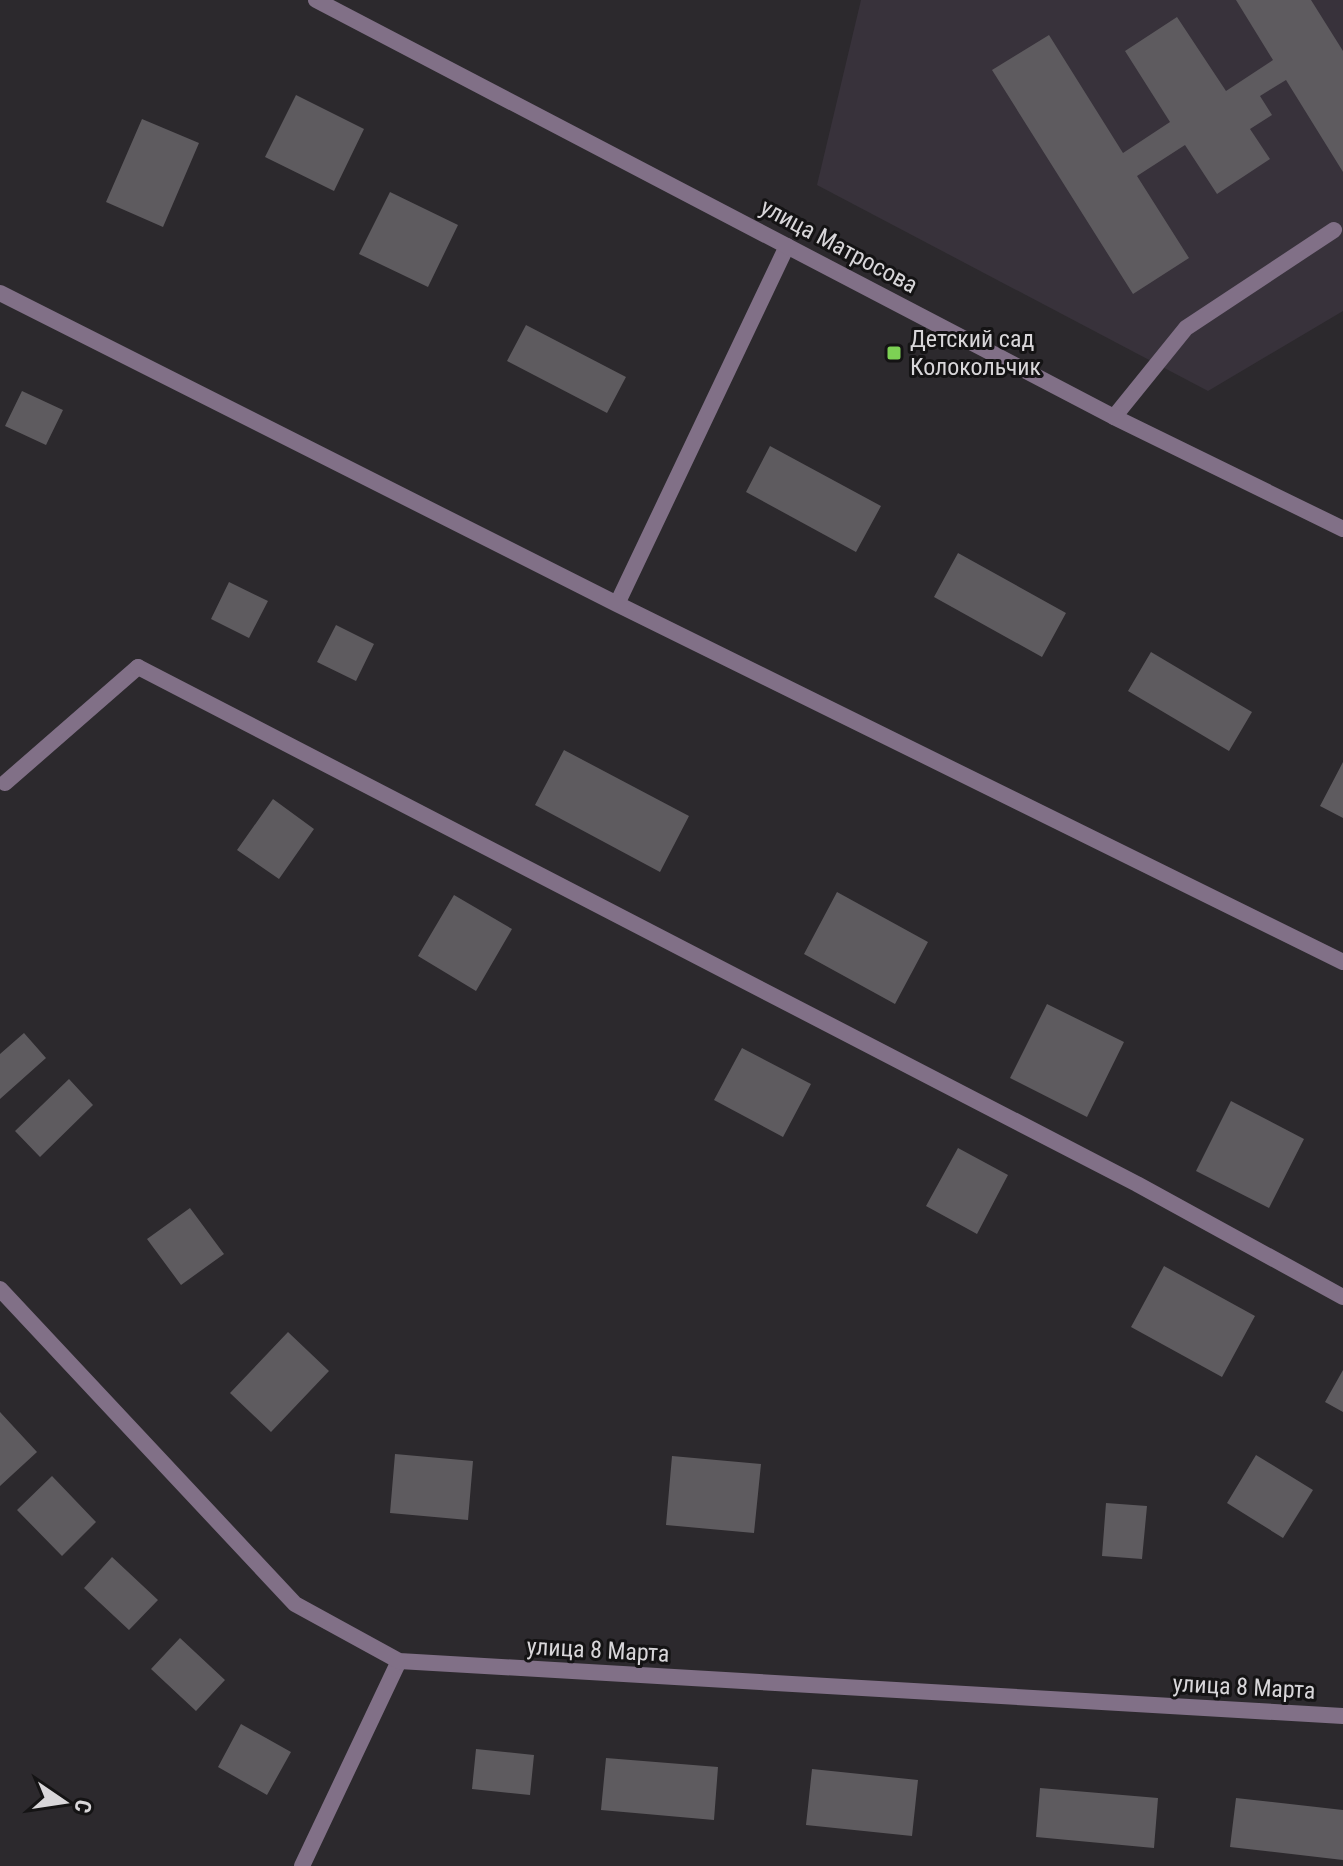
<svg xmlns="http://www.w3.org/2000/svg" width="1343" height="1866" font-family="'Roboto Condensed',sans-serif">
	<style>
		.built { fill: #38323b }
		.building { fill: #5e5b5f }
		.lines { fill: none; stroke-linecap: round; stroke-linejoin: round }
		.service { stroke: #817087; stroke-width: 16 }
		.minor { stroke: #817087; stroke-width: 16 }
		.tertiary { stroke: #817087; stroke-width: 16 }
		.poi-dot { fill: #7dd154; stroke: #141314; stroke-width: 3 }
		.labels { text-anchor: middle; stroke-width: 6; stroke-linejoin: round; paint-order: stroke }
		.street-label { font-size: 24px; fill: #d8d6d9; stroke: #141314 }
		.poi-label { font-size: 24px; fill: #d8d6d9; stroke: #141314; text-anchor: start }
	</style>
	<rect width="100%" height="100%" fill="#2c292d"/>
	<path class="built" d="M861,0H1343V311L1208,391L817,185Z"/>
	<path class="building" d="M1236,0H1311L1343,51V172L1286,80L1260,96L1272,115L1250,129L1270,159L1217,194L1185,145L1137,176L1189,258L1133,294L992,70L1049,35L1123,153L1170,122L1125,51L1177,17L1226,91L1273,60Z
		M296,95L364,129L334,191L265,157Z
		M142,119L199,143L163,227L106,202Z
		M390,192L458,225L428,287L359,254Z
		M526,325L626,377L607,413L507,361Z
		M22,391L63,410L46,445L5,426Z
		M770,446L881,506L856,552L746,492Z
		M958,553L1066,613L1042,657L934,597Z
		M229,582L268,601L249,638L211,619Z
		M336,625L374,644L356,681L317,662Z
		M1151,652L1252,712L1229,751L1128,691Z
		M564,750L689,816L660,872L535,805Z
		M1343,762V818L1320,806Z
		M273,799L314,829L279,879L237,850Z
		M837,892L928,942L895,1004L804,954Z
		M454,895L512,929L476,991L418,956Z
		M1047,1004L1124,1042L1087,1117L1010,1078Z
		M24,1033L46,1058L0,1099V1054Z
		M742,1048L811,1084L783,1137L714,1100Z
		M69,1079L93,1105L40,1157L15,1131Z
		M1231,1101L1304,1139L1269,1208L1196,1171Z
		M958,1148L1008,1175L977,1234L926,1206Z
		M190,1208L224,1254L181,1285L147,1239Z
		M1164,1266L1255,1316L1222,1377L1131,1327Z
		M288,1332L329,1371L271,1432L230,1393Z
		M1343,1370V1412L1325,1402Z
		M0,1412L37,1452L0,1486Z
		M395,1454L473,1461L468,1520L390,1513Z
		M1256,1455L1313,1490L1283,1538L1227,1503Z
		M672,1456L761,1464L754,1533L666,1525Z
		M52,1476L96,1522L62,1556L17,1510Z
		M1106,1503L1147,1506L1142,1559L1102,1556Z
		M112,1557L158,1600L129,1630L84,1588Z
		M180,1638L225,1680L196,1711L151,1669Z
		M241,1724L291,1752L267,1795L218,1767Z
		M476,1749L534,1755L530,1795L472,1789Z
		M606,1758L718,1767L714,1820L601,1810Z
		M812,1769L918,1780L912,1836L806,1825Z
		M1040,1788L1158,1798L1154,1848L1036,1837Z
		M1236,1798L1343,1810V1860L1230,1847Z"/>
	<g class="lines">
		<path class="service" d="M0,293L617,604L1343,962
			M1114,417L1186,328L1334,230
			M617,604L787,246
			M5,783L138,667
			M302,1866L399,1661"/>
		<path class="minor" d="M138,667L1137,1184L1343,1297
			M0,1289L295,1604L399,1661L1343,1716"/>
		<path class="tertiary" d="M316,0L1114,417L1343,529"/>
	</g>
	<rect class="poi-dot" x="886" y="345" width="16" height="16" rx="4"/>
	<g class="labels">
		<g class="street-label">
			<text transform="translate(839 246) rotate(28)" y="8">улица Матросова</text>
			<text transform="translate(598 1650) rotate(3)" y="8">улица 8 Марта</text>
			<text transform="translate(1244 1687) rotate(3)" y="8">улица 8 Марта</text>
		</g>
		<g class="poi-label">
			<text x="910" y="347">Детский сад<tspan x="910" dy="28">Колокольчик</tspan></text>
		</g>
	</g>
	<g transform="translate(64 1802) rotate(103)" stroke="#141314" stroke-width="6" paint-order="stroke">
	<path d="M0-6L14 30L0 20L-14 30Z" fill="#d8d6d9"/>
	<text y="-12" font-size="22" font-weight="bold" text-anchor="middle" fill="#d8d6d9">С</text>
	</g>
</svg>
